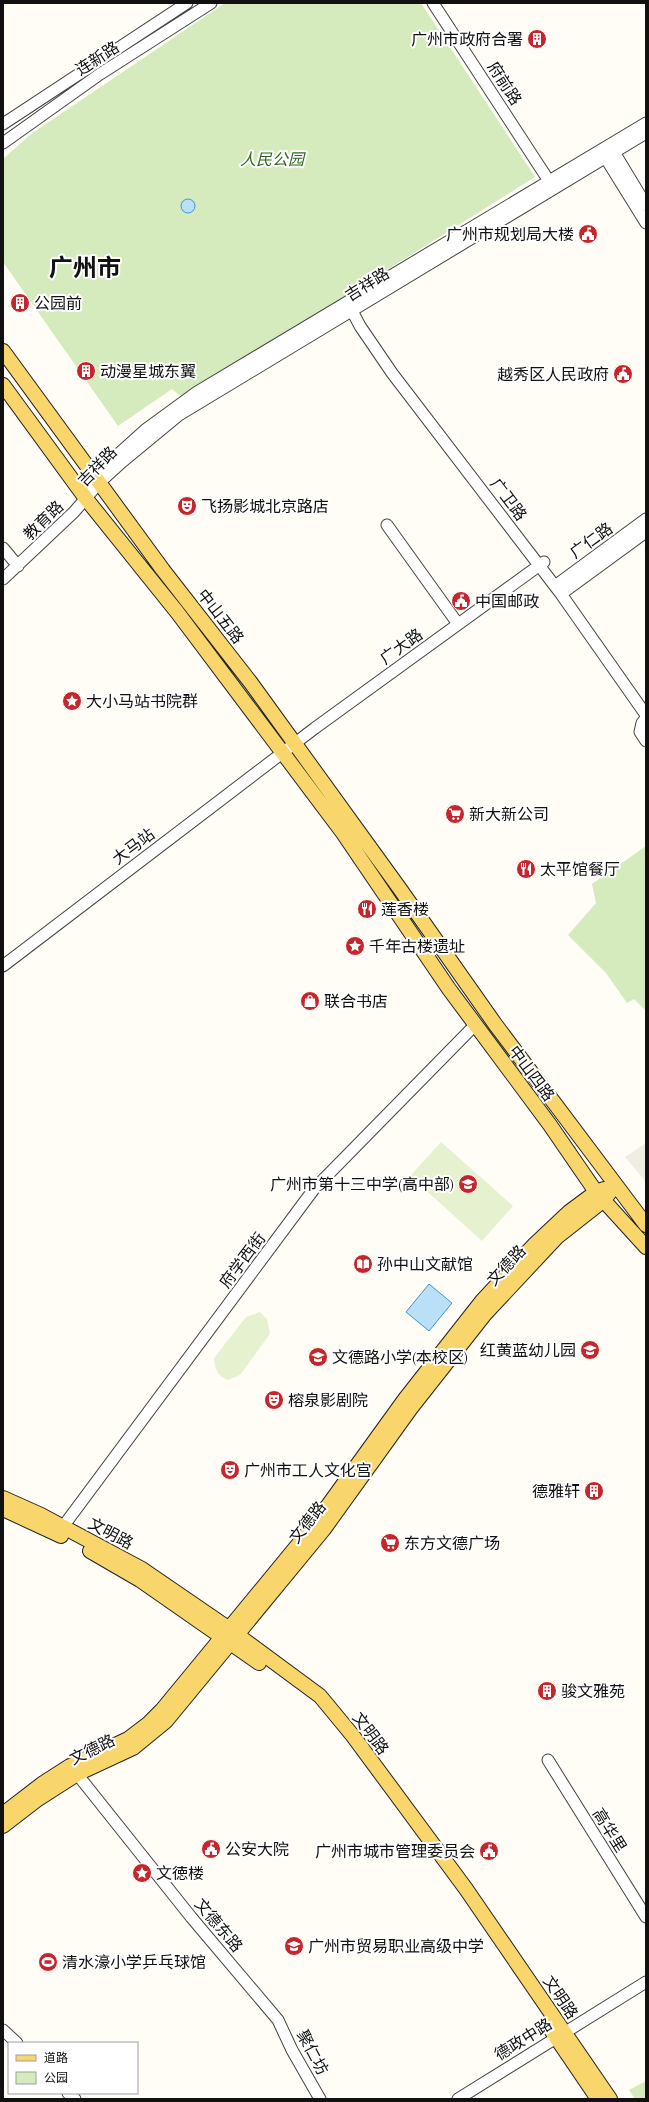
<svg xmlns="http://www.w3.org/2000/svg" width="649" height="2102" font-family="Spectral,'Noto Sans SC',serif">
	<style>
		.green { fill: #d5ebbd }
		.pitch { fill: #e6f2cf }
		.plaza { fill: #f1ede2 }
		.water { fill: #b9e0f7; stroke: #3f96cf }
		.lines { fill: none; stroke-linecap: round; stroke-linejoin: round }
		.minor-casing { stroke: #444; stroke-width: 13 }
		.major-casing { stroke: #222; stroke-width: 16 }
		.minor { stroke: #fff; stroke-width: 11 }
		.major { stroke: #f9d66b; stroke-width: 14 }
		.labels { text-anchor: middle; stroke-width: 4; stroke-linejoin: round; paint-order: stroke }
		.poi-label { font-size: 16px; fill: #111; stroke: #fff; text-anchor: start }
		.street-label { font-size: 16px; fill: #111; stroke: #fff }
		.park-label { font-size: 16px; font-style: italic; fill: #2f6b1f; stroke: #fff }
		.town-label { font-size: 24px; font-weight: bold; fill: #111; stroke: #fff }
	</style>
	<rect width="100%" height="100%" fill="#fffdf5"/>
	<path class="green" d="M225,3H421L535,177L183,398L172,389L118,426L3,262V159L31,134Z
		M646,846V1011L634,999L627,1003L606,973L568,935L596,903L592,884Z
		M646,2081V2099H635L629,2090Z"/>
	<path class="pitch" d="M441,1142L513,1206L482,1241L410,1176Z
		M260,1312L267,1319L270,1334L240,1375L228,1380C217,1376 215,1369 214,1358L246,1317Z"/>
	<path class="plaza" d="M646,1143V1182L625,1157Z"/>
	<path class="water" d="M181 206a7 7 0 1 1 14 0a7 7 0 1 1-14 0Z
		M429,1284L452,1303L429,1331L406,1312Z"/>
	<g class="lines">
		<g class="minor-casing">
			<path id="minor" d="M433,3L549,181
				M3,124L187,3
				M3,143L100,74L211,3
				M608,149L614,152L646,205
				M606,150L605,157L646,223
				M350,307L360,326L392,373L561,594L646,715
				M92,482L94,476L145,430L197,392L646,123
				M387,525L458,624
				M3,548L18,566
				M3,579L74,512L99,483L122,462L179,415L646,133
				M555,586L646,519
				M561,594L646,532
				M646,718L642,723L640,732L646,741
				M3,966L315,728L544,562
				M59,1532L314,1189L475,1025
				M548,1760L646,1917
				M77,1774L191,1917L278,2020L292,2050L320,2099
				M3,2030L17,2043
				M68,2093L75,2099
				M458,2099L646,1982"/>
		</g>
		<g class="major-casing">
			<path id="major" d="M3,351L163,570L251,683L400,889L495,1024L646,1225
				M3,385L87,500L177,612L343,833L449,989L550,1125L596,1192L646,1247
				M3,1498L41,1515L142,1569L228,1628L320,1696L353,1736L466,1889L610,2099
				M3,1509L61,1536
				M90,1551L140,1580L259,1663
				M3,1814L42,1784L70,1766L128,1739L149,1723L162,1710L311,1529L405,1399L482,1301L535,1244L569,1212L596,1192L604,1189
				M3,1826L38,1799L77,1774L133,1748L166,1721L324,1529L411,1408L485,1314L557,1237L604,1200L610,1192
				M547,2024L598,2099"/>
		</g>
		<use href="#minor" class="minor"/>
		<use href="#major" class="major"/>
	</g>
	<defs>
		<g id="building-disc" transform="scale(1)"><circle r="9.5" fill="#c4262e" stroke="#fff"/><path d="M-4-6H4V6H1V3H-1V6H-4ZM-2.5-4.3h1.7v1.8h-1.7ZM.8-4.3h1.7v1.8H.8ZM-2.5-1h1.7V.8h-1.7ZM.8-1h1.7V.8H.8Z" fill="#fff"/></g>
		<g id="civic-disc" transform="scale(1)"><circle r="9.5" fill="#c4262e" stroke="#fff"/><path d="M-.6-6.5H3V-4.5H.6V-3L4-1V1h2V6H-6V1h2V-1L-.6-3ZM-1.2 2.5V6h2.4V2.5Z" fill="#fff"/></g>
		<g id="theatre-disc" transform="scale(1)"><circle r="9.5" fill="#c4262e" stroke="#fff"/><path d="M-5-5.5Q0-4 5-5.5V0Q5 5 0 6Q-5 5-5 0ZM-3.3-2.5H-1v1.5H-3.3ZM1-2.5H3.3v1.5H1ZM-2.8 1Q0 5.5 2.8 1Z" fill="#fff"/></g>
		<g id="sight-disc" transform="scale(1)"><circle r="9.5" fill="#c4262e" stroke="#fff"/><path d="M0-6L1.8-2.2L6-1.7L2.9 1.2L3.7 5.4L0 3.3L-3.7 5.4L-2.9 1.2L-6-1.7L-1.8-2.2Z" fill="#fff"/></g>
		<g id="supermarket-disc" transform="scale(1)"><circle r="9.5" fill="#c4262e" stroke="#fff"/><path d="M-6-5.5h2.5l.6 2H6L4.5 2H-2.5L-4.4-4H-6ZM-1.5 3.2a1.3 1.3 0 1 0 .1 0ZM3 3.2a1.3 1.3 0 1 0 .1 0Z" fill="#fff"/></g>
		<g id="restaurant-disc" transform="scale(1)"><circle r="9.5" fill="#c4262e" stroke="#fff"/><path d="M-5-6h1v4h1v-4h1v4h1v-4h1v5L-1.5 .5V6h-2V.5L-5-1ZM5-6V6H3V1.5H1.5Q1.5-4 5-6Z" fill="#fff"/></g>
		<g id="shop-disc" transform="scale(1)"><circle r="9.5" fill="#c4262e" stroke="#fff"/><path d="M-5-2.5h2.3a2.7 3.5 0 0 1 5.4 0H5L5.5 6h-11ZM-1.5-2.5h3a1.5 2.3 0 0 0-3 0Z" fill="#fff"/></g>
		<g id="school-disc" transform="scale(1)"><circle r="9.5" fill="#c4262e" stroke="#fff"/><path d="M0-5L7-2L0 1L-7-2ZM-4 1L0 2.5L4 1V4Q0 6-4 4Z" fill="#fff"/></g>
		<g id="library-disc" transform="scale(1)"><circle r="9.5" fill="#c4262e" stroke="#fff"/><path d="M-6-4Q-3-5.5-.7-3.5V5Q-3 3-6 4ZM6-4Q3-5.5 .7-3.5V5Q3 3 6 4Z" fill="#fff"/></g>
		<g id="stadium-disc" transform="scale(1)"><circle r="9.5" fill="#c4262e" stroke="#fff"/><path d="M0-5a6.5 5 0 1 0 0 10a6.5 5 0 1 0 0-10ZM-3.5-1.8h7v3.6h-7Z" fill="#fff"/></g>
	</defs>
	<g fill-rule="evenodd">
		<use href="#building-disc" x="537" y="39"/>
		<use href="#civic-disc" x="588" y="234"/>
		<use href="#building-disc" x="20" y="303"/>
		<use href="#building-disc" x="86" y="371"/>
		<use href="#civic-disc" x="623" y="374"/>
		<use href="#theatre-disc" x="187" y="506"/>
		<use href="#civic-disc" x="461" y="601"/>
		<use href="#sight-disc" x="72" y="701"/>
		<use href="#supermarket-disc" x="455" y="814"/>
		<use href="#restaurant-disc" x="526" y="869"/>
		<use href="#restaurant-disc" x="367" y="909"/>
		<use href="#sight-disc" x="355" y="946"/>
		<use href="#shop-disc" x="310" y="1001"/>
		<use href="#school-disc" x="468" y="1184"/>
		<use href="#library-disc" x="363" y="1264"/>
		<use href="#school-disc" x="590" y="1350"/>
		<use href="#school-disc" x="318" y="1357"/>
		<use href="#theatre-disc" x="274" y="1400"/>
		<use href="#theatre-disc" x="230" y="1470"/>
		<use href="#building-disc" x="594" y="1491"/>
		<use href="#supermarket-disc" x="390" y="1543"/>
		<use href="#building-disc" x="547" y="1691"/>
		<use href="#civic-disc" x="211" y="1849"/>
		<use href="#civic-disc" x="489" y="1851"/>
		<use href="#sight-disc" x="142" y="1873"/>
		<use href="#school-disc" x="294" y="1946"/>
		<use href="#stadium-disc" x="48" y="1962"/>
	</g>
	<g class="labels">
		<g class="poi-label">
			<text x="523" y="45" text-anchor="end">广州市政府合署</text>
			<text x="574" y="240" text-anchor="end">广州市规划局大楼</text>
			<text x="34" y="309">公园前</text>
			<text x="100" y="377">动漫星城东翼</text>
			<text x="609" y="380" text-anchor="end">越秀区人民政府</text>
			<text x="201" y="512">飞扬影城北京路店</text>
			<text x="475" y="607">中国邮政</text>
			<text x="86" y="707">大小马站书院群</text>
			<text x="469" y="820">新大新公司</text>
			<text x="540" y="875">太平馆餐厅</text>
			<text x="381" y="915">莲香楼</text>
			<text x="369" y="952">千年古楼遗址</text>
			<text x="324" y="1007">联合书店</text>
			<text x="454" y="1190" text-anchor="end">广州市第十三中学(高中部)</text>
			<text x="377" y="1270">孙中山文献馆</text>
			<text x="576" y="1356" text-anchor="end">红黄蓝幼儿园</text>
			<text x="332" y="1363">文德路小学(本校区)</text>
			<text x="288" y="1406">榕泉影剧院</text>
			<text x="244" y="1476">广州市工人文化宫</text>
			<text x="580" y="1497" text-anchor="end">德雅轩</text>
			<text x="404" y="1549">东方文德广场</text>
			<text x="561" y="1697">骏文雅苑</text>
			<text x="225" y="1855">公安大院</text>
			<text x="475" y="1857" text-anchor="end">广州市城市管理委员会</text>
			<text x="156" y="1879">文徳楼</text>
			<text x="308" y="1952">广州市贸易职业高级中学</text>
			<text x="62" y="1968">清水濠小学乒乓球馆</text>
		</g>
		<g class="street-label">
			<text transform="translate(97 58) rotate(-33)" y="6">连新路</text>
			<text transform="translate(505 83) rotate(57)" y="6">府前路</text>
			<text transform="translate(367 284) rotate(-32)" y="6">吉祥路</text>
			<text transform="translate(97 466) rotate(-46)" y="6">吉祥路</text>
			<text transform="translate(509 499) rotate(53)" y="6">广卫路</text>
			<text transform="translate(43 520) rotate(-44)" y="6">教育路</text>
			<text transform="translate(591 540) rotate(-36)" y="6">广仁路</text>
			<text transform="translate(221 616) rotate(52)" y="6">中山五路</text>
			<text transform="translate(401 646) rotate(-36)" y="6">广大路</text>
			<text transform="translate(133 846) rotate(-37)" y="6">大马站</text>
			<text transform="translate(532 1073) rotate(53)" y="6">中山四路</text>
			<text transform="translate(242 1260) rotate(-53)" y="6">府学西街</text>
			<text transform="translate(506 1265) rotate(-47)" y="6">文德路</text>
			<text transform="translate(307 1522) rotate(-52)" y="6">文德路</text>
			<text transform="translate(111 1533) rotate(28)" y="6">文明路</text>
			<text transform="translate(371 1733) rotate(53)" y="6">文明路</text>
			<text transform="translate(92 1749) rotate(-26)" y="6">文德路</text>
			<text transform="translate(610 1830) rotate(58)" y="6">高华里</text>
			<text transform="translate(219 1925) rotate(50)" y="6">文德东路</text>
			<text transform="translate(561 1997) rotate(56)" y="6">文明路</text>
			<text transform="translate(523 2039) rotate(-32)" y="6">德政中路</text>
			<text transform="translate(313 2052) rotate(62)" y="6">聚仁坊</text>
		</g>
		<g class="park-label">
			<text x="272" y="165">人民公园</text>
		</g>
		<g class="town-label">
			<text x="85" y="276">广州市</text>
		</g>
	</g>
	<rect width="649" height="2102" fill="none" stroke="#111111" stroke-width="8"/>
	<rect x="8" y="2042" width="130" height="52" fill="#ffffff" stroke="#a0a0a0"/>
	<rect x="16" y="2055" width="20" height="6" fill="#f9d66b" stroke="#a0a0a0"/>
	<text x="44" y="2062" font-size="12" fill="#111111">道路</text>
	<rect x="16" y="2072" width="20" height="12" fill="#d5ebbd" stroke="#a0a0a0"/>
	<text x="44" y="2082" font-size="12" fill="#111111">公园</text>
</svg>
